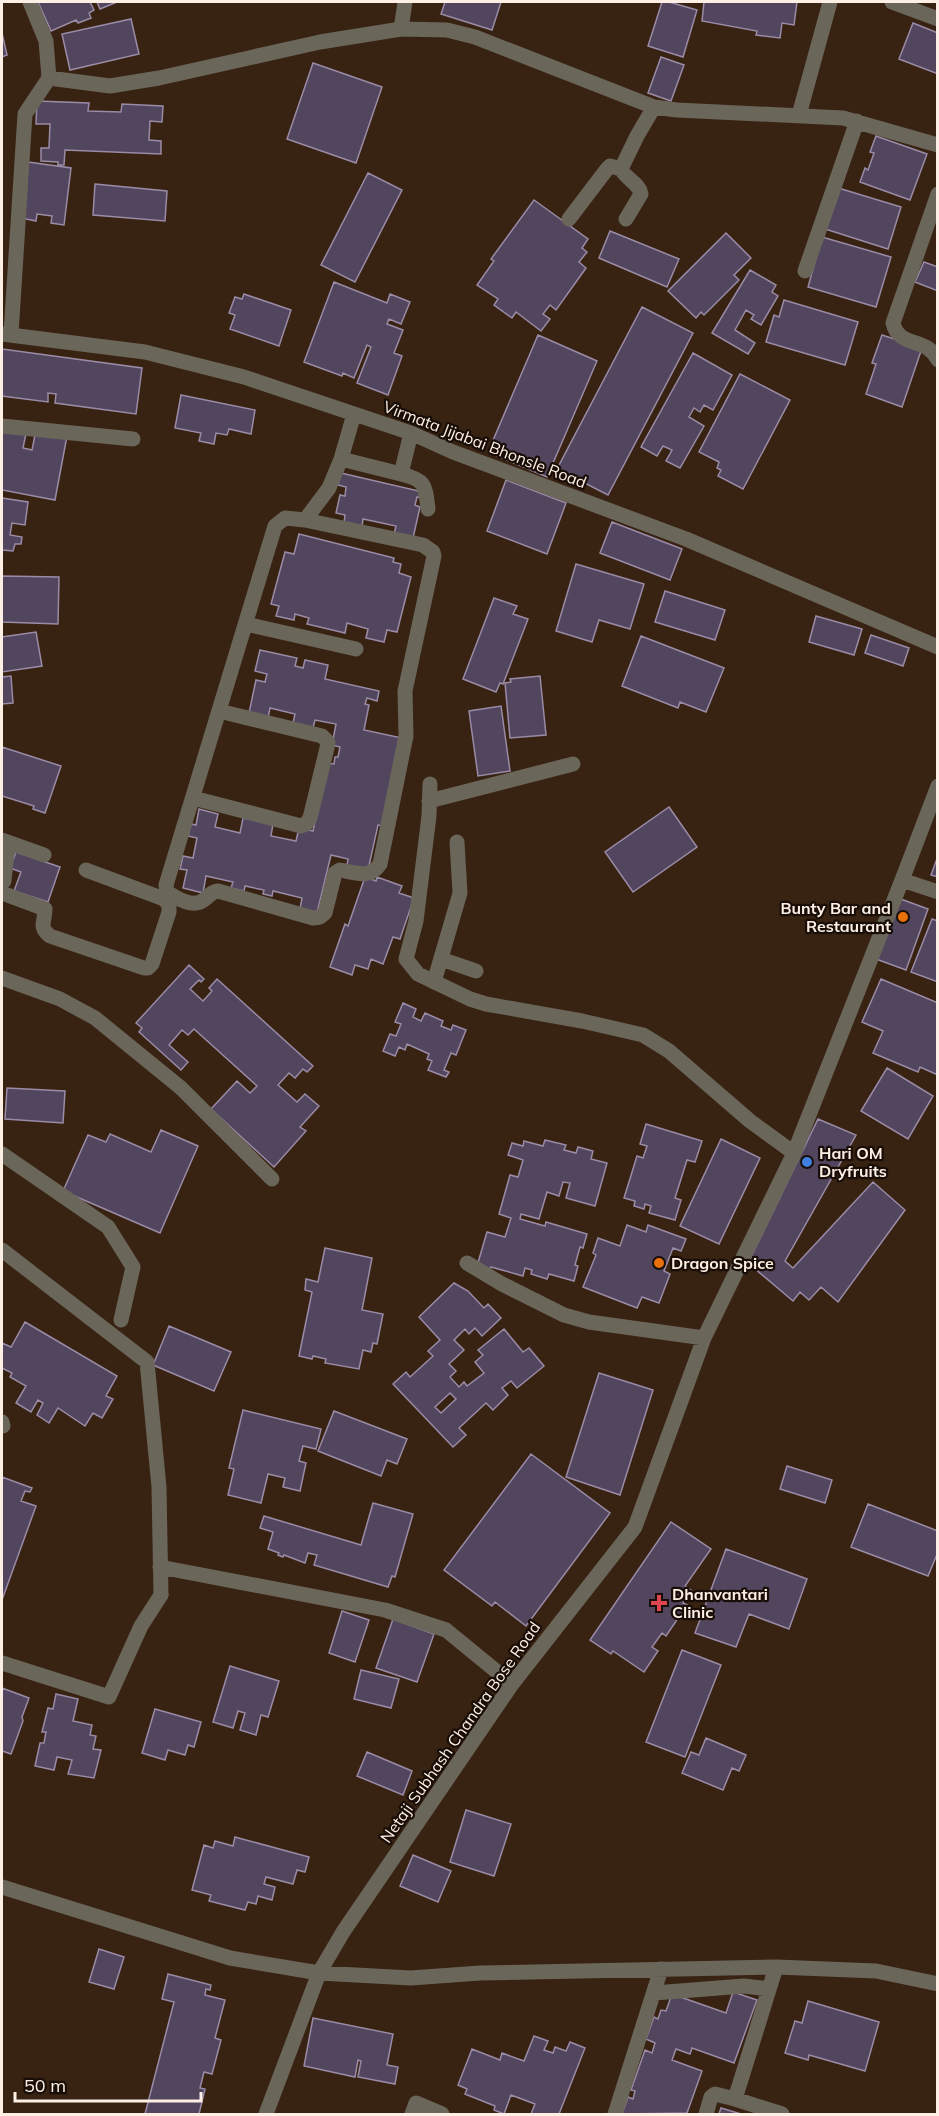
<svg xmlns="http://www.w3.org/2000/svg" width="939" height="2116" font-family="Mulish,sans-serif">
	<style>
		.building { fill: #52455e; stroke: #9a8ba7; stroke-width: 1.5; fill-rule: evenodd }
		.lines { fill: none; stroke-linecap: round; stroke-linejoin: round }
		.lane { stroke: #6a665a; stroke-width: 15 }
		.street { stroke: #6a665a; stroke-width: 15 }
		.food-dot { fill: #e8710a; stroke: #180e07; stroke-width: 2 }
		.shop-dot { fill: #3f7fe0; stroke: #180e07; stroke-width: 2 }
		.health-dot { fill: #e0444e; stroke: #180e07; stroke-width: 2 }
		.labels { text-anchor: middle; stroke-width: 4.5; stroke-linejoin: round; paint-order: stroke }
		.street-label { font-size: 16px; fill: #feefe4; stroke: #180e07 }
		.poi-label { font-size: 16px; font-weight: bold; fill: #feefe4; stroke: #180e07; text-anchor: start }
	</style>
	<rect width="100%" height="100%" fill="#382211"/>
	<path class="building" d="M38,2H90L94,10L89,13L91,18L78,23L76,20L51,31Z
		M97,2H117L100,9Z
		M445,2H501L492,30L441,14Z
		M662,2H669L697,10L683,57L648,46Z
		M704,2H797L794,25L782,23L780,38L756,35L757,31L702,21Z
		M131,19L139,54L70,70L62,34Z
		M913,23L938,33V74L899,59Z
		M2,33L7,55L2,57Z
		M661,57L684,65L671,101L648,93Z
		M313,63L382,87L356,163L287,139Z
		M37,101L89,103L88,111L121,112L122,104L163,106L162,122L150,121L149,140L161,141V154L65,150L64,165H58V162L41,161V148H49L50,124H36Z
		M876,136L927,154L910,200L860,182L865,168L868,170L874,153L870,152Z
		M28,162L71,168L64,225L51,223L52,216L37,214L36,221L21,218Z
		M368,173L402,190L355,282L321,265Z
		M95,184L167,191L165,221L93,215Z
		M835,187L901,207L888,249L822,228Z
		M534,200L588,239L582,248L587,252L579,262L586,268L556,310L550,305L543,314L550,319L541,331L516,312L512,318L494,305L498,299L477,285L494,261L491,259Z
		M610,231L679,259L667,287L599,258Z
		M726,233L751,258L734,275L739,280L704,315L701,312L696,318L668,291Z
		M822,237L891,257L876,307L808,287Z
		M924,262L938,267V291L915,282Z
		M750,270L776,285L772,292L778,296L761,325L751,319L754,315L746,310L735,330L755,343L748,354L712,333Z
		M334,282L387,303L390,294L410,302L401,324L389,319L387,324L403,330L394,353L402,356L388,395L357,383L371,347L367,345L354,378L343,373L342,376L304,362Z
		M244,294L291,310L279,346L230,329L235,315L229,313L235,297L242,299Z
		M784,300L858,322L845,365L766,342L774,315L779,317Z
		M642,307L693,333L608,495L557,469Z
		M538,335L597,361L547,477L488,452Z
		M882,335L922,348L902,407L866,394L876,364L872,363Z
		M2,349L142,368L136,414L55,403L56,394L48,393V402L2,396Z
		M693,353L732,375L713,410L704,405L700,412L694,408L689,417L704,426L680,468L666,461L672,450L663,446L657,456L641,447Z
		M740,374L790,400L743,489L718,476L721,470L717,468L719,462L699,452Z
		M181,395L255,410L251,434L229,429L227,435L216,433L214,444L199,441L201,433L175,428Z
		M27,429L23,448L32,450L36,430L67,436L55,500L2,490V432Z
		M341,473L423,492L422,498L417,497L415,505L420,507L413,538L394,534L396,526L363,519L362,527L344,523L345,515L336,513L340,495L345,496L346,487L338,485Z
		M506,480L566,503L547,554L487,531Z
		M2,498L28,502L25,525L12,523L10,535L22,537L21,544H15L13,551L2,550Z
		M612,522L682,549L670,580L600,553Z
		M299,534L394,558L393,562L401,564L399,573L411,577L397,632L387,630L384,642L366,638L368,629L347,623L345,633L307,624L309,618L295,614L294,620L276,616L279,606L271,604L285,552L294,554Z
		M576,564L644,584L630,629L599,620L592,642L556,631Z
		M2,576L59,577L58,624L2,622Z
		M665,591L725,610L715,640L655,622Z
		M494,598L517,606L513,614L528,619L503,684L500,683L496,692L463,679Z
		M816,616L862,629L854,655L809,642Z
		M36,632L42,666L2,672V637Z
		M871,635L909,648L903,666L865,653Z
		M641,636L724,668L706,712L680,702L678,708L622,686Z
		M260,650L297,658L295,666L303,668L305,660L328,665L325,679L379,691L377,701L367,698L365,704L369,705L364,730L402,738L385,826L378,825L368,870L347,865L348,859L331,855L317,913L300,909L302,898L273,891L272,896L263,894L264,890L245,886L244,891L231,888L233,882L206,876L203,893L183,888L187,870L180,869L183,856L193,858L197,838L188,836L191,824L196,825L199,809L218,814L215,827L240,833L243,818L273,824L271,836L296,841L299,828L313,831L327,763L334,764L335,757H338L340,747L332,745L336,724L315,720L313,728L293,723L295,714L270,708L268,718L249,713L256,680L265,682L267,674L255,671Z
		M11,676L13,703L2,704V677Z
		M540,676L546,735L510,738L505,683L511,682L510,679Z
		M501,706L510,771L478,776L469,711Z
		M2,747L61,766L45,813L33,809L34,806L2,796Z
		M669,807L697,847L633,892L605,852Z
		M16,852L60,867L48,902L14,891L21,872L10,868Z
		M938,856V877L931,875Z
		M365,877L376,881L377,877L402,886L399,893L414,898L400,939L393,937L383,964L371,959L368,969L355,965L352,975L330,967L345,924L348,926Z
		M898,898L928,909L906,970L876,959Z
		M932,919L938,921V982L911,972Z
		M189,965L204,979L201,982L199,980L190,989L203,1001L212,991L209,988L217,979L313,1066L307,1072L303,1069L295,1078L289,1073L278,1085L297,1102L305,1094L319,1106L300,1127L306,1131L274,1167L211,1109L237,1081L250,1093L257,1086L194,1029L188,1035L182,1030L169,1045L188,1062L181,1070L139,1032L142,1028L136,1023Z
		M881,979L938,1003V1075L920,1067L918,1072L873,1053L883,1031L862,1022Z
		M403,1003L416,1009L413,1017L421,1021L425,1013L443,1021L441,1026L451,1030L453,1025L466,1030L456,1055L451,1053L444,1070L449,1072L446,1077L428,1070L432,1061L427,1059L429,1054L407,1044L405,1050L399,1047L395,1056L383,1051L390,1034L396,1036L401,1024L395,1022Z
		M887,1068L933,1096L908,1139L861,1111Z
		M7,1088L65,1091L63,1123L5,1119Z
		M818,1119L856,1135L785,1261L793,1268L873,1182L905,1210L838,1302L821,1287L809,1300L800,1292L793,1301L748,1263Z
		M646,1124L702,1141L695,1162L687,1160L675,1198L681,1200L675,1220L649,1213L651,1206L645,1204L644,1209L634,1206L635,1201L624,1198L637,1156L643,1158L647,1146L640,1144Z
		M161,1130L198,1146L160,1233L63,1191L88,1135L106,1142L110,1134L151,1152Z
		M721,1139L760,1158L719,1244L680,1226Z
		M545,1140L566,1145L564,1150L576,1153L578,1147L593,1151L591,1159L607,1163L595,1206L566,1198L570,1183L563,1182L559,1196L547,1192L539,1219L521,1214L520,1219L545,1226L546,1222L587,1234L583,1248L580,1247L575,1265L578,1266L574,1281L549,1274L547,1279L531,1274L532,1270L525,1268L523,1276L491,1267L490,1269L477,1266L487,1232L505,1237L511,1218L499,1214L510,1175L518,1177L523,1160L508,1155L512,1143L523,1146L524,1141L543,1146Z
		M627,1225L646,1232L648,1225L686,1239L681,1251L673,1248L664,1271L670,1274L659,1303L642,1297L637,1308L583,1287L596,1255L593,1253L598,1238L620,1246Z
		M325,1248L372,1258L362,1310L383,1314L377,1344L373,1343L371,1352L363,1350L359,1369L325,1363L326,1359L313,1356L312,1359L299,1356L312,1292L305,1290L306,1279L318,1282Z
		M454,1283L468,1291L484,1308L488,1304L501,1318L482,1336L475,1328L469,1334L465,1329L454,1340L464,1350L449,1364L456,1371L450,1377L459,1387L464,1382L467,1386L484,1373L475,1362L483,1355L478,1350L504,1329L523,1352L529,1348L544,1366L517,1388L511,1381L502,1388L508,1395L493,1410L486,1403L459,1428L466,1435L453,1447L393,1384L406,1372L410,1377L433,1356L428,1351L440,1340L419,1317ZM450,1393L456,1399L441,1413L435,1407Z
		M25,1322L117,1376L106,1396L113,1399L102,1418L93,1413L85,1426L58,1408L49,1423L37,1415L43,1403L38,1400L31,1412L16,1403L26,1386L10,1377L12,1373L2,1368V1343L11,1347Z
		M169,1326L231,1352L214,1391L153,1365Z
		M599,1373L653,1390L620,1495L566,1477Z
		M243,1410L321,1429L316,1449L303,1446L299,1461L306,1463L300,1491L283,1487L285,1478L268,1474L261,1503L228,1495L234,1469L229,1468Z
		M334,1411L407,1439L397,1464L387,1460L381,1476L318,1451Z
		M531,1454L610,1513L526,1626L495,1602L492,1606L444,1570Z
		M787,1466L832,1480L825,1503L780,1489Z
		M2,1477L32,1488L30,1492L25,1491L21,1501L36,1506L2,1600Z
		M373,1503L413,1514L395,1577L392,1576L388,1587L314,1565L317,1555L308,1553L305,1563L284,1555L283,1557L278,1555L279,1553L268,1549L273,1532L260,1528L264,1516L361,1545Z
		M868,1504L938,1531V1552L928,1576L851,1547Z
		M671,1522L711,1549L685,1586L692,1591L683,1603L687,1605L666,1636L662,1633L652,1647L658,1651L644,1672L613,1651L611,1654L590,1640Z
		M726,1549L807,1579L789,1629L749,1614L736,1647L695,1633Z
		M342,1611L369,1620L355,1662L329,1653Z
		M393,1619L434,1634L417,1682L376,1668Z
		M682,1650L721,1665L685,1757L646,1742Z
		M230,1666L279,1681L268,1717L261,1715L256,1735L240,1730L245,1713L238,1711L233,1728L213,1722Z
		M361,1670L399,1679L391,1708L354,1699Z
		M2,1688L29,1698L22,1717L23,1721L11,1754L2,1751Z
		M56,1694L78,1699L73,1721L92,1725L90,1735L96,1736L93,1749L101,1750L94,1778L68,1774L72,1760L57,1757L54,1770L35,1766L40,1743H44L46,1732H42L48,1708L53,1709Z
		M155,1709L201,1722L194,1747L188,1745L185,1755L168,1750L165,1760L142,1753Z
		M706,1738L746,1755L739,1771L732,1768L723,1790L682,1773L691,1752L699,1755Z
		M367,1752L412,1771L403,1795L357,1776Z
		M466,1810L511,1824L494,1876L450,1862Z
		M235,1837L309,1857L305,1872L297,1870L293,1884L266,1877L264,1884L275,1887L272,1900L258,1896L256,1904L248,1902L245,1910L209,1901L211,1895L192,1890L204,1845L213,1848L215,1841L233,1846Z
		M413,1855L451,1871L438,1902L400,1886Z
		M99,1949L124,1957L114,1989L89,1982Z
		M168,1974L211,1985L210,1990L206,1989L205,1995L225,2000L215,2038L221,2040L212,2074L204,2072L200,2088L205,2089L199,2114H145L174,2002L162,1999Z
		M733,1992L757,2000L734,2063L692,2048L690,2054L676,2049L672,2060L702,2071L687,2113L622,2114L628,2097L633,2099L635,2091L631,2090L645,2050L652,2053L655,2043L646,2039L654,2017L658,2019L661,2010L666,2011L672,1994L726,2013Z
		M808,2001L879,2022L865,2071L809,2055L808,2060L785,2053L795,2021L802,2023Z
		M313,2018L393,2034L387,2065L398,2067L395,2084L358,2077L361,2061L358,2060L355,2077L304,2066Z
		M534,2036L548,2041L544,2050L553,2053L555,2047L566,2051L570,2042L585,2048L559,2114H531L535,2104L511,2095L504,2114L494,2110L495,2106L465,2094L467,2089L458,2085L472,2049L500,2060L502,2053L524,2061Z
		M721,2108L741,2114H719Z"/>
	<g class="lines">
		<path class="lane" d="M11,334L25,114L49,78
			M2,426L133,439
			M2,1422L3,1426
			M2,1663L109,1697L141,1626L161,1595"/>
		<path class="street" d="M30,2L46,41L49,78L110,86L159,78L320,42L401,29L447,30L475,37L654,107L677,110L843,118L938,145
			M892,2L938,19
			M401,29L405,2
			M799,115L830,2
			M938,194L893,323C899,349 927,336 938,360
			M569,219L607,169L610,166L621,169
			M626,219L641,194C639,183 626,179 621,169L637,136L654,107
			M805,271L857,121
			M2,334L145,352L244,377L411,433L453,452L686,539L938,647
			M341,459L354,414
			M401,474C426,480 425,485 428,509
			M305,520L423,545L433,552L434,556L405,691L406,736L380,864C370,879 356,873 340,870L335,873L325,913L320,917L313,918L218,891C211,892 210,895 205,899C194,909 178,899 167,892L166,885L275,526L285,518L305,520L329,488L341,459L401,474L411,433
			M246,624L356,649
			M430,784L429,816L416,921L406,959L418,974L470,999L486,1004L582,1021L643,1035L669,1051L750,1121L794,1153
			M193,798L301,826L306,824L310,818L327,748L328,742L322,736L219,711
			M429,801L573,764
			M2,840L44,855
			M902,880L938,892
			M4,881L8,843
			M2,893L45,909C45,923 38,926 50,936L144,968H148L152,964L169,912V905L164,899L86,870
			M441,959L476,971
			M2,978L60,999L95,1018L181,1088L272,1179
			M434,982L460,893L457,842
			M2,1154L108,1227L133,1267L121,1320
			M2,1250L147,1362L159,1487L161,1595
			M467,1263L502,1284L564,1315L589,1322L704,1338
			M160,1567L385,1610L446,1630L512,1684
			M2,1887L230,1958L319,1973L411,1978L480,1973L776,1967L876,1971L938,1984
			M776,1967L735,2099L782,2114
			M654,1993L744,1986L769,1989
			M266,2114L319,1973L343,1932L512,1684L635,1527L704,1338L794,1153L902,880L938,786
			M412,2114L416,2103L442,2114
			M615,2114L661,1969
			M706,2114L711,2097L715,2094L735,2099"/>
	</g>
	<g class="food-dot">
		<circle cx="903" cy="917" r="6"/>
		<circle cx="659" cy="1263" r="6"/>
	</g>
	<circle class="shop-dot" cx="807" cy="1162" r="6"/>
	<path class="health-dot" d="M656 1594h6v6h6v6h-6v6h-6v-6h-6v-6h6z"/>
	<g class="labels">
		<g class="street-label">
			<text transform="translate(485 444) rotate(21)" y="6">Virmata Jijabai Bhonsle Road</text>
			<text transform="translate(460 1732) rotate(-55)" y="6">Netaji Subhash Chandra Bose Road</text>
		</g>
		<g class="poi-label">
			<text x="891" y="914" text-anchor="end">Bunty Bar and<tspan x="891" dy="18">Restaurant</tspan></text>
			<text x="819" y="1159">Hari OM<tspan x="819" dy="18">Dryfruits</tspan></text>
			<text x="671" y="1269">Dragon Spice</text>
			<text x="672" y="1600">Dhanvantari<tspan x="672" dy="18">Clinic</tspan></text>
		</g>
	</g>
	<rect width="939" height="2116" fill="none" stroke="#feefe4" stroke-width="6"/>
	<path d="M15 2092v9h186v-9" fill="none" stroke="#feefe4" stroke-width="3"/>
	<text x="24" y="2092" font-size="18" fill="#feefe4" stroke="#180e07" stroke-width="4.5" paint-order="stroke">50 m</text>
</svg>
